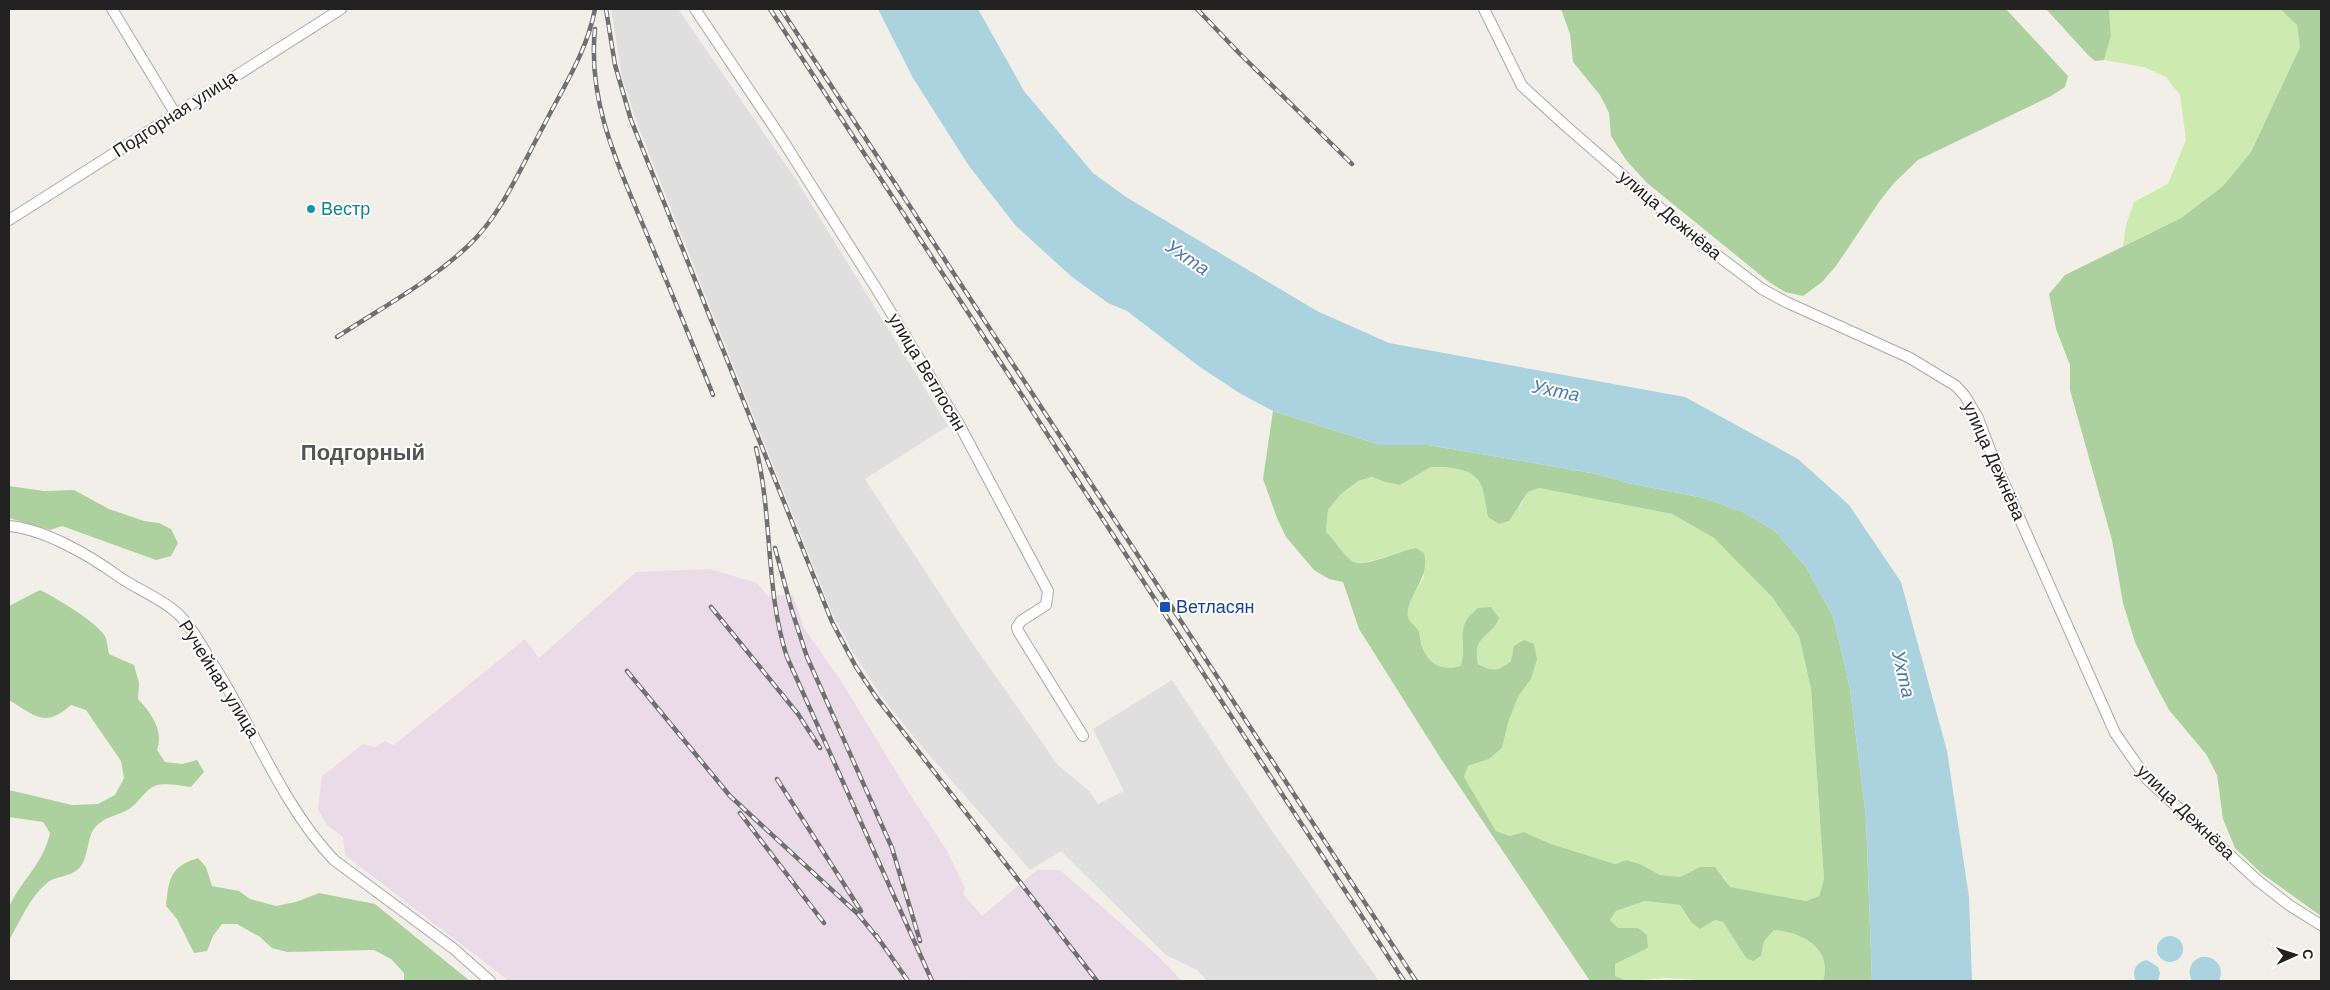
<svg xmlns="http://www.w3.org/2000/svg" width="2330" height="990" font-family="Arial,sans-serif">
	<style>
		.residential { fill: #e0dfdf }
		.industrial { fill: #ebdbe8 }
		.grass { fill: #cdebb0 }
		.forest { fill: #add19e; fill-rule: evenodd }
		.water { fill: #aad3df }
		.lines { fill: none; stroke-linecap: round; stroke-linejoin: round }
		.minor-casing { stroke: #a9a9a9; stroke-width: 12 }
		.minor { stroke: #fff; stroke-width: 10 }
		.rail-casing { stroke: #707070; stroke-width: 4.5 }
		.rail { stroke: #fff; stroke-width: 2.5; stroke-dasharray: 8; stroke-linecap: butt }
		.culture-dot { fill: #0f9aa8; stroke: #fff; stroke-width: 2 }
		.transit-dot { fill: #1a4fb4; stroke: #fff; stroke-width: 2 }
		.labels { text-anchor: middle; stroke-width: 4; stroke-linejoin: round; paint-order: stroke }
		.street-label { font-size: 18px; fill: #222; stroke: #fff }
		.culture-label { font-size: 18px; fill: #0d838f; stroke: #fff; text-anchor: start }
		.transit-label { font-size: 18px; fill: #164399; stroke: #fff; text-anchor: start }
		.water-label { font-size: 19px; font-style: italic; fill: #4a7aaa; stroke: #fff }
		.district-label { font-size: 22px; font-weight: bold; fill: #555; stroke: #fff }
	</style>
	<rect width="100%" height="100%" fill="#f2efe9"/>
	<path class="residential" d="M611,9H678L797,181L948,426L865,479L970,640L1058,765L1089,791L1098,804L1124,791L1093,729L1172,680L1270,828L1379,981H1207L1197,970L1166,955L1061,851L1030,870L923,748L881,696L854,654L832,613L637,123L622,77Z"/>
	<path class="industrial" d="M710,569L757,583L768,596L793,595L804,628L843,684L906,788L947,851L965,888L963,894L982,916L1037,870H1060L1157,955L1182,981H965L962,979L960,981H509L345,855L343,837L327,825L318,809L322,776L363,744L375,747L385,741L394,745L525,639L539,658L636,572Z"/>
	<path class="grass" d="M2109,9H2280L2297,25L2300,47L2251,152L2223,186L2181,218L2123,246L2126,225L2134,202L2168,184L2186,140L2180,95L2166,77L2144,67L2104,60L2111,36Z
		M1431,467C1449,467 1477,467 1483,489C1485,499 1486,508 1488,517L1520,506L1528,492L1539,488L1672,514L1714,538L1772,597L1799,636L1811,689L1824,879L1819,896L1806,901L1729,887L1724,877L1700,867L1680,877L1660,875L1640,864L1626,860L1615,864L1551,844L1524,832L1510,836L1496,831L1464,777L1468,766L1489,759L1502,748L1508,723L1518,697L1531,679L1511,661C1499,671 1492,672 1478,664C1474,645 1478,640 1494,629L1462,641L1465,656L1460,666C1443,672 1426,665 1422,646C1421,642 1421,635 1418,631C1414,624 1406,622 1408,612C1409,599 1418,587 1424,577L1416,548C1401,550 1362,568 1352,561C1342,555 1333,541 1326,532L1328,510L1340,495L1358,481L1372,477L1385,482L1400,485Z
		M1645,901L1680,905L1691,922L1707,925L1715,920L1723,922L1746,958L1761,956L1764,941L1774,930C1802,932 1833,948 1823,981H1717L1665,978L1627,981L1615,976V964L1648,948L1638,928H1618L1610,920L1616,911Z"/>
	<path class="forest" d="M1561,9H2006L2068,76L2065,87L2051,96L1918,160L1894,183L1879,202L1836,266L1822,282L1803,296L1785,292L1769,282L1647,183L1626,160L1611,136L1609,113L1600,95L1573,62L1570,34Z
		M2046,9H2109L2111,36L2104,60L2095,61L2089,56Z
		M2280,9H2321V916L2261,873L2235,848L2223,819L2217,775L2206,754L2169,710L2155,684L2135,642L2123,603L2112,540L2070,390V365L2056,329L2049,294L2065,275L2181,218L2223,186L2251,152L2300,47L2297,25Z
		M1273,411L1381,445H1428L1517,460L1597,474L1628,483L1704,498L1743,512L1775,531L1806,567L1833,616L1850,688L1866,818L1872,981H1823C1833,948 1802,932 1774,930L1764,941L1761,956L1753,961L1746,958L1723,922L1715,920L1700,929L1691,922L1680,905L1645,901L1616,911L1610,920L1618,928H1638L1647,935L1648,948L1615,964V976L1627,981H1590L1441,759L1359,629L1343,582L1329,579L1314,570L1286,537L1277,518L1263,479ZM1431,467C1449,467 1477,467 1483,490C1485,499 1486,508 1488,517L1499,524L1509,521L1528,492L1539,488L1672,514L1714,538L1772,597L1799,636L1811,689L1824,879L1819,896L1806,901L1730,887L1715,867H1700L1680,877L1660,875L1640,864L1626,860L1615,864L1551,844L1524,832L1510,836L1496,831L1464,777L1468,766L1489,759L1502,748L1508,723L1518,697L1531,679L1537,659L1534,644L1524,640L1514,646L1511,661C1499,671 1492,672 1478,664C1472,634 1490,640 1499,618L1491,607L1478,608C1474,612 1467,617 1465,623C1459,638 1467,652 1460,666C1444,671 1430,666 1423,649C1420,644 1421,635 1418,630C1414,624 1406,621 1408,611C1412,589 1430,576 1424,553L1416,548C1401,550 1363,569 1352,561C1342,554 1335,540 1326,532L1328,510L1340,495L1358,481L1372,477L1385,482L1400,485Z
		M9,486L44,491L74,490L109,509L144,521L159,523L171,529L178,543L171,556L156,560L62,526L50,530L9,518Z
		M40,590C56,598 99,623 106,638C107,643 108,649 109,654L134,665L139,683L138,699C151,713 164,730 157,750L165,762L182,764L197,760L204,772L191,787C181,786 168,783 157,785C147,788 141,799 134,805C122,817 106,813 93,830C88,838 88,856 81,866C72,878 56,875 47,883C29,898 21,920 9,940C9,930 6,913 10,905C23,878 43,864 50,833L43,822L9,817V790L72,805L98,804L115,795L124,778L121,761L86,710L71,705C44,729 35,715 9,700V606Z
		M198,858L206,867L212,886L239,891L250,899L276,906L296,902L319,893L375,904L470,981H404V973L391,959L374,950L287,952L272,948L260,937L237,924H222L213,936L207,951L194,953L177,919L166,906C169,878 170,867 198,858Z"/>
	<path class="water" d="M878,9H978L1024,91L1093,173L1126,197L1317,311L1389,343L1685,397L1798,459L1849,505L1901,582L1947,751L1969,897L1972,981H1872L1866,818L1850,688L1833,616L1806,567L1775,531L1743,512L1704,498L1628,483L1597,474L1517,460L1428,445H1381L1273,411L1241,394L1200,367L1127,311L1108,303L1072,277L1016,226L969,166L913,78Z
		M2157 949a13 13 0 1 1 26 0a13 13 0 1 1-26 0Z
		M2201,957C2216,955 2225,968 2219,981H2192C2187,971 2190,961 2201,957Z
		M2147,960L2158,967L2160,973L2158,981H2136C2131,971 2136,962 2147,960Z"/>
	<g class="lines">
		<g class="minor-casing">
			<path id="minor" d="M112,9L175,113
				M695,9L780,136L876,288L960,426L1048,591L1046,605L1021,621L1017,627L1018,631L1083,736
				M1484,9L1522,86L1567,127L1697,240L1762,289L1786,302L1910,358L1956,386L1965,396L1978,418L1995,463L2115,733L2147,779L2257,880L2289,905L2321,925
				M9,220L341,9
				M9,526C44,529 89,555 118,576C136,589 159,597 176,612C190,624 201,645 211,661C253,725 280,803 334,860L454,949L490,981"/>
		</g>
		<use href="#minor" class="minor"/>
		<g class="rail-casing">
			<path id="rail" d="M606,9L615,65L631,120L832,622L856,667L876,697L1097,981
				M770,9L1404,981
				M781,9L1416,981
				M1197,9L1239,53L1352,164
				M595,29C587,104 620,169 648,237C670,289 692,342 713,395
				M337,337C381,308 430,282 468,246C502,214 521,167 543,127C562,89 587,52 595,9
				M756,448C773,517 765,590 787,657L932,981
				M775,548L792,611L807,657L892,848L920,941
				M711,607L798,714L820,748
				M627,671L730,796L858,914L880,941
				M777,779L861,911
				M740,813L824,923
				M876,935L908,981"/>
		</g>
		<use href="#rail" class="rail"/>
	</g>
	<circle class="culture-dot" cx="311" cy="209" r="5"/>
	<rect class="transit-dot" x="1159" y="601" width="12" height="12" rx="2.5"/>
	<g class="labels">
		<g class="street-label">
			<text transform="translate(175 114) rotate(-33)" y="6">Подгорная улица</text>
			<text transform="translate(1670 215) rotate(40)" y="6">улица Дежнёва</text>
			<text transform="translate(927 372) rotate(59)" y="6">улица Ветлосян</text>
			<text transform="translate(1994 461) rotate(66)" y="6">улица Дежнёва</text>
			<text transform="translate(219 679) rotate(58)" y="6">Ручейная улица</text>
			<text transform="translate(2186 812) rotate(44)" y="6">улица Дежнёва</text>
		</g>
		<g class="culture-label">
			<text x="321" y="215">Вестр</text>
		</g>
		<g class="transit-label">
			<text x="1176" y="613">Ветласян</text>
		</g>
		<g class="water-label">
			<text transform="translate(1188 257) rotate(34)" y="7">Ухта</text>
			<text transform="translate(1556 390) rotate(11)" y="7">Ухта</text>
			<text transform="translate(1904 674) rotate(77)" y="7">Ухта</text>
		</g>
		<g class="district-label">
			<text x="363" y="460">Подгорный</text>
		</g>
	</g>
	<rect width="2330" height="990" fill="none" stroke="#222222" stroke-width="20"/>
	<g transform="translate(2295 955) rotate(87)" stroke="#ffffff" stroke-width="4" paint-order="stroke">
	<path d="M0-4L9 19L0 12L-9 19Z" fill="#222222"/>
	<text y="-8" font-size="14" font-weight="bold" text-anchor="middle" fill="#222222">С</text>
	</g>
</svg>
